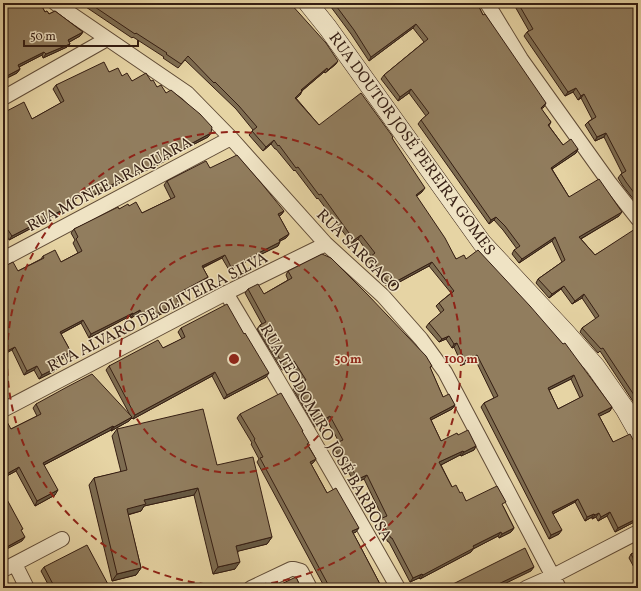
<svg xmlns="http://www.w3.org/2000/svg" width="641" height="591" font-family="Vollkorn,serif">
	<style>
		.lines { fill: none; stroke-linecap: round; stroke-linejoin: round }
		.minor-casing { stroke: #614c37; stroke-width: 16 }
		.secondary-casing { stroke: #351e13; stroke-width: 20 }
		.minor { stroke: #efe3c4; stroke-width: 14 }
		.secondary { stroke: #efe3c4; stroke-width: 19 }
		.wall { fill: #7d6c51; stroke: #351e13; fill-rule: evenodd }
		.shaded-wall { fill: #665842; stroke: #351e13 }
		.building { fill: #917d5e; stroke: #351e13; fill-rule: evenodd }
		.ring { fill: none; stroke: #8f2418; stroke-width: 2; stroke-dasharray: 7 5 }
		.labels { text-anchor: middle; stroke-width: 3; stroke-linejoin: round; paint-order: stroke }
		.street-label { font-size: 16px; fill: #351e13; stroke: #efe3c4 }
		.centre { fill: #8f2418; stroke: #efe3c4; stroke-width: 2 }
		.ring-label { font-size: 12px; text-anchor: middle; font-weight: bold; fill: #8f2418; stroke: #efe3c4; stroke-width: 3; stroke-linejoin: round; paint-order: stroke }
	</style>
	<rect width="100%" height="100%" fill="#e6d4a4"/>
	<filter id="stains"><feTurbulence type="fractalNoise" baseFrequency=".005" numOctaves="4"/><feColorMatrix values="0 0 0 0 .2 0 0 0 0 .09 0 0 0 0 .02 0 0 0 .5 -.17"/></filter>
	<radialGradient id="worn" r=".72"><stop offset=".6" stop-color="#630" stop-opacity="0"/><stop offset="1" stop-color="#630" stop-opacity=".3"/></radialGradient>
	<g class="lines">
		<g class="minor-casing">
			<path id="minor" d="M55,3L187,93L231,138L326,244L383,296L421,339L445,372L559,588
				M487,3L521,59L609,182L638,219
				M3,98L107,39
				M3,259L231,138
				M226,293C285,391 342,489 398,588
				M3,410L226,293L326,244
				M15,564L27,588
				M3,570L62,539
				M251,588L291,569H294L301,571L310,588
				M526,588L553,576L638,532"/>
		</g>
		<g class="secondary-casing">
			<path id="secondary" d="M308,3L328,28L482,243L566,333L595,366L625,409L638,432"/>
		</g>
		<use href="#minor" class="minor"/>
		<use href="#secondary" class="secondary"/>
	</g>
	<path class="wall" d="M3,3H34L36,6L40,3L45,12L47,11L49,14L55,11L83,32L80,36L69,42L70,44L67,47L43,58L42,55L19,67L20,69L17,73L3,80Z
		M80,3H290L336,64L325,73L324,72L302,91L300,95L296,98L319,125L392,138L422,192L416,196L456,259H466L612,407L610,411L599,416L613,442L638,449V520L615,532L607,516L598,521L596,517L592,519V517L585,521L575,502L553,514L559,534L549,539L481,407L484,403L494,398L475,359L462,365L454,347L452,348L446,339L439,342L426,327L429,323L441,313L436,306L439,303L451,293L429,266L392,286L390,283L386,286L376,275L377,273L368,261L371,256L358,239L352,244L318,198L317,199L295,170L294,171L276,149H275L271,144L263,151L249,135L253,130L236,109L212,86L185,60L178,68L163,58L164,57L133,37L132,38ZM571,379L580,398L558,409L549,390Z
		M328,3H477L483,15L544,107L541,109L551,122L549,126L563,145L578,149L576,153L552,169L569,197L619,216L581,239L595,255L638,229V409L600,351L598,353L580,332L582,328L596,319L582,298L572,304L561,289L549,298L536,283L538,279L562,262L552,241L519,263L512,254L514,250L517,249L503,230L494,220L489,224L418,124L421,120L426,116L409,93L398,101L381,79L384,75L424,42L413,28L369,61L351,34Z
		M501,3H509L503,6Z
		M513,3H638V205L623,186L618,178L621,174L622,173L604,137L595,141L585,125L588,122L592,119L581,98L578,100L573,92L565,96L524,36L527,32L529,31Z
		M109,72L122,76L132,81H151L157,87L166,93L211,133L208,137L171,156L170,158L156,166L94,195L92,190L74,199L76,203L73,206L9,240L6,234L3,235V113L32,119L61,103L53,89L56,85Z
		M210,168L284,211L281,215L279,216L289,234L286,238L280,241L278,246L229,270L222,258L203,268L208,277L206,281L176,296L177,306L151,319L148,313L139,318L138,314L131,318L130,316L89,338L81,323L61,334L71,352L69,356L55,362L58,367L55,371L39,379L34,370L24,375L12,350L18,271L41,259L43,256L61,262L78,253L73,243L75,240L71,233L74,229L119,209L129,206L142,213L171,199L164,185L167,181Z
		M288,271L432,366L430,368L443,397L455,405L452,409L431,420L441,441L458,435L476,446L474,450L461,456L460,455L441,465L452,487L460,493L466,501L503,506L514,528L511,532L499,538L498,536L473,549L471,552L420,579L419,578L410,582L389,542H388L377,523L380,519L383,518L364,479L355,483L333,447L336,443L339,442L327,420L315,427L293,389L296,385L302,382L291,365L282,370L257,329L260,325L262,324L245,293L248,289L264,294L288,280L286,275Z
		M181,328L266,377L224,399L212,376L133,419L132,418L129,421L111,431V430L44,465L55,495L35,506L16,471L3,478V421L11,429L37,416L33,408L36,404L131,417L106,370L109,366L163,348L182,339L178,332Z
		M240,414L303,431L302,432L308,445L316,459L313,463L311,464L327,493L356,532L353,533L360,546L382,588H325L257,462L259,459L251,444L252,443L237,418Z
		M117,429L217,465L272,537L267,544L238,551L235,569L213,574L194,495L144,506L141,511L128,515L141,568L136,575L112,581L89,485L94,478L121,472L112,436Z
		M638,551V573H637L629,558L631,554Z
		M44,567L110,588H50L41,571Z"/>
	<path class="shaded-wall" d="M506,3H509L503,6Z
		M416,24L413,28L369,61L371,57Z
		M83,32L80,36L66,44L68,40Z
		M70,44L67,47L43,58L46,54Z
		M44,52L42,55L15,69L18,65Z
		M338,61L336,64L325,73L328,70Z
		M327,68L324,72L298,94L301,90Z
		M20,69L17,73L3,80V78Z
		M576,88L573,92L565,96L568,92Z
		M411,89L409,93L398,101L400,97Z
		M302,91L300,95L293,101L295,98Z
		M584,94L581,98L578,100L581,96Z
		M546,103L544,107L538,111Z
		M211,133L208,137L171,156L170,158L156,166L94,195L97,192L172,154Z
		M606,133L604,137L595,141L597,137Z
		M274,140L271,144L263,151L266,147Z
		M578,149L576,153L549,171L551,168Z
		M94,186L92,190L71,201L73,198Z
		M425,188L422,192L413,199L416,195Z
		M76,203L73,206L9,240L12,236Z
		M284,211L281,215L275,218L278,214Z
		M622,212L619,216L577,241L579,237Z
		M496,217L494,220L489,224L491,220Z
		M8,230L6,234L3,235V233Z
		M289,234L286,238L276,243L279,240Z
		M361,235L358,239L352,244L354,240Z
		M555,237L552,241L519,263L522,259Z
		M280,242L278,246L229,270L231,267Z
		M225,255L222,258L199,269L202,266Z
		M432,262L429,266L392,286L395,282Z
		M250,269L247,273L237,278L240,274Z
		M208,277L206,281L172,298L175,295Z
		M393,279L390,283L386,286L388,282Z
		M564,286L561,289L549,298L552,294Z
		M584,294L582,298L572,304L575,301Z
		M179,303L177,306L151,319L154,315Z
		M140,310L138,314L131,318L133,314Z
		M151,310L148,313L139,318L142,314Z
		M133,313L130,316L89,338L91,334Z
		M83,320L81,323L58,335L60,332Z
		M449,336L446,339L439,342L442,339Z
		M457,343L454,347L452,348L454,344Z
		M15,347L12,350L3,355V353Z
		M71,352L69,356L52,364L54,360Z
		M477,355L475,359L462,365L465,361Z
		M294,361L291,365L282,370L284,366Z
		M37,366L34,370L24,375L27,371Z
		M58,367L55,371L39,379L42,375Z
		M215,372L212,376L133,419L135,415Z
		M269,373L266,377L224,399L227,395Z
		M574,375L571,379L545,392L548,388Z
		M455,405L452,409L427,422L430,418Z
		M612,407L610,411L596,418L598,414Z
		M330,416L327,420L315,427L318,423Z
		M132,417L129,421L111,431L114,427Z
		M113,426L111,430L40,467L43,463Z
		M476,446L474,450L461,456L464,452Z
		M463,451L460,455L437,467L439,462Z
		M316,459L313,463L307,466L310,462Z
		M19,467L16,471L3,478V476Z
		M367,475L364,479L355,483L358,479Z
		M198,488L194,495L144,506L141,511L122,516L127,509L144,500Z
		M58,490L55,495L35,506L37,501Z
		M578,499L575,502L549,516L552,512Z
		M610,512L607,516L598,521L601,517Z
		M599,513L596,517L592,519L595,515Z
		M594,514L592,517L585,521L587,517Z
		M638,518V520L615,532L618,528Z
		M359,528L356,532L350,535L352,531Z
		M514,528L511,532L499,538L502,534Z
		M562,530L559,534L549,539L551,535Z
		M501,532L498,536L473,549L471,552L420,579L423,575L473,546Z
		M25,537L22,541L3,551V549Z
		M272,537L267,544L231,553L236,546Z
		M240,562L235,569L213,574L218,567Z
		M534,567L531,571L496,588H490Z
		M141,568L136,575L112,581L117,574Z
		M422,574L419,578L410,582L413,578Z"/>
	<path class="building" d="M3,3H34L36,6L40,3L45,12L47,11L49,14L55,11L83,32L68,40L70,44L46,54L44,52L18,65L20,69L3,78Z
		M89,3H290L326,43L338,61L328,70L327,68L301,90L302,91L295,98L319,125L361,93L393,137L392,138L425,188L416,195L445,238L456,259L464,255L466,259L478,250L530,306L563,344L565,343L612,407L598,414L613,442L630,434L638,449V518L618,528L610,512L601,517L599,513L595,515L594,514L587,517L578,499L552,512L562,530L551,535L484,403L498,396L477,355L465,361L457,343L454,344L449,336L442,339L429,323L444,310L439,303L454,291L432,262L395,282L393,279L388,282L378,271L380,270L370,257L375,253L361,235L354,240L321,194L319,195L298,167L296,168L279,145L278,146L274,140L266,147L252,131L257,127L239,106L215,82L214,83L188,56L181,64L166,54L167,53L136,33L135,34ZM574,375L583,396L558,409L548,388Z
		M334,3H477L483,15L485,14L546,103L541,108L551,122L548,125L563,145L571,139L578,149L551,168L569,197L599,179L622,212L579,237L595,255L635,229H638V401L603,348L601,349L582,328L599,316L584,294L575,301L564,286L552,294L538,279L565,260L555,237L522,259L514,250L520,246L505,226L496,217L491,220L421,120L429,113L411,89L400,97L384,75L428,39L416,24L371,57L354,30Z
		M518,3H638V198L626,182L621,174L626,171L606,133L597,137L588,122L596,117L584,94L581,96L576,88L568,92L527,32L533,29Z
		M104,62L109,72L118,68L122,76L127,73L132,81L146,73L151,81L153,80L157,87L161,85L166,93L171,90L200,114L212,127L211,133L172,154H173L158,162L97,192L94,186L73,198L76,203L12,236L8,230L3,233V113L24,102L32,119L64,101L56,85Z
		M237,155L262,184L284,211L278,214L289,234L279,240L280,242L231,267L225,255L202,266L208,277L175,295L179,303L154,315L151,310L142,314L140,310L133,314V313L91,334L83,320L60,332L71,352L54,360L58,367L42,375L37,366L27,371L15,347L3,353V267L13,262L18,271L44,258L43,256L55,250L61,262L82,251L76,239L78,237L74,229L118,207L119,209L128,204L129,206L136,202L142,213L175,197L167,181L206,161L210,168Z
		M322,254L331,258L368,295L426,356L432,366L430,367L443,397L449,394L455,405L430,418L441,441L457,433L458,435L468,430L476,446L464,452L463,451L439,462L452,487L456,485L460,493L462,492L466,501L497,486L506,502L502,504L514,528L502,534L501,532L473,546L474,548L423,575L422,574L413,578L392,538H391L380,519L387,516L367,475L358,479L336,443L343,440L330,416L318,423L296,385L306,380L294,361L284,366L260,325L266,322L248,289L258,284L264,294L292,278L288,271Z
		M250,268V269L240,274V273Z
		M227,304L244,334L245,333L269,373L227,395L215,372L135,415L109,366L158,340L163,348L185,337L181,328Z
		M92,374L132,417L114,427L113,426L43,463L58,490L37,501L19,467L3,476V421L6,420L11,429L41,414L36,404L67,387Z
		M281,393L303,431H302L309,443L307,444L316,459L310,462L327,493L336,488L359,528L352,531L360,546L382,588H330L260,458L263,457L254,440L255,439L240,414Z
		M203,409L217,465L253,457L272,537L236,546L240,562L218,567L198,488L144,500L146,504L127,509L141,568L117,574L94,478L127,470L117,429Z
		M3,489L5,493L4,494L23,529L21,530L25,537L3,549Z
		M87,545L110,588H55L44,567Z
		M525,548L534,567L490,588H445Z
		M638,551V567L631,554Z
		M296,577L301,588H273Z
		M391,585L393,588H384Z"/>
	<g class="ring">
		<circle cx="234" cy="359" r="114"/>
		<circle cx="234" cy="359" r="227"/>
	</g>
	<g class="labels">
		<g class="street-label">
			<text transform="translate(413 143) rotate(54)" y="6">RUA DOUTOR JOSÉ PEREIRA GOMES</text>
			<text transform="translate(109 183) rotate(-28)" y="6">RUA MONTE ARAQUARA</text>
			<text transform="translate(359 250) rotate(45)" y="6">RUA SARGACO</text>
			<text transform="translate(157 311) rotate(-27)" y="6">RUA ALVARO DE OLIVEIRA SILVA</text>
			<text transform="translate(327 432) rotate(60)" y="6">RUA TEODOMIRO JOSÉ BARBOSA</text>
		</g>
	</g>
	<circle cx="234" cy="359" r="6" class="centre"/>
	<g class="ring-label">
		<text x="348" y="363">50 m</text>
		<text x="461" y="363">100 m</text>
	</g>
	<rect width="641" height="591" fill="none" stroke="#e6d4a4" stroke-width="16"/>
	<rect x="4" y="4" width="633" height="583" fill="none" stroke="#351e13" stroke-width="2"/>
	<rect x="8" y="8" width="625" height="575" fill="none" stroke="#351e13"/>
	<path d="M24 40v6h114v-6" fill="none" stroke="#351e13" stroke-width="2"/>
	<text x="30" y="40" font-size="12" fill="#351e13" stroke="#efe3c4" stroke-width="3" paint-order="stroke">50 m</text>
	<rect width="100%" height="100%" filter="url(#stains)"/>
	<rect width="100%" height="100%" fill="url(#worn)"/>
</svg>
